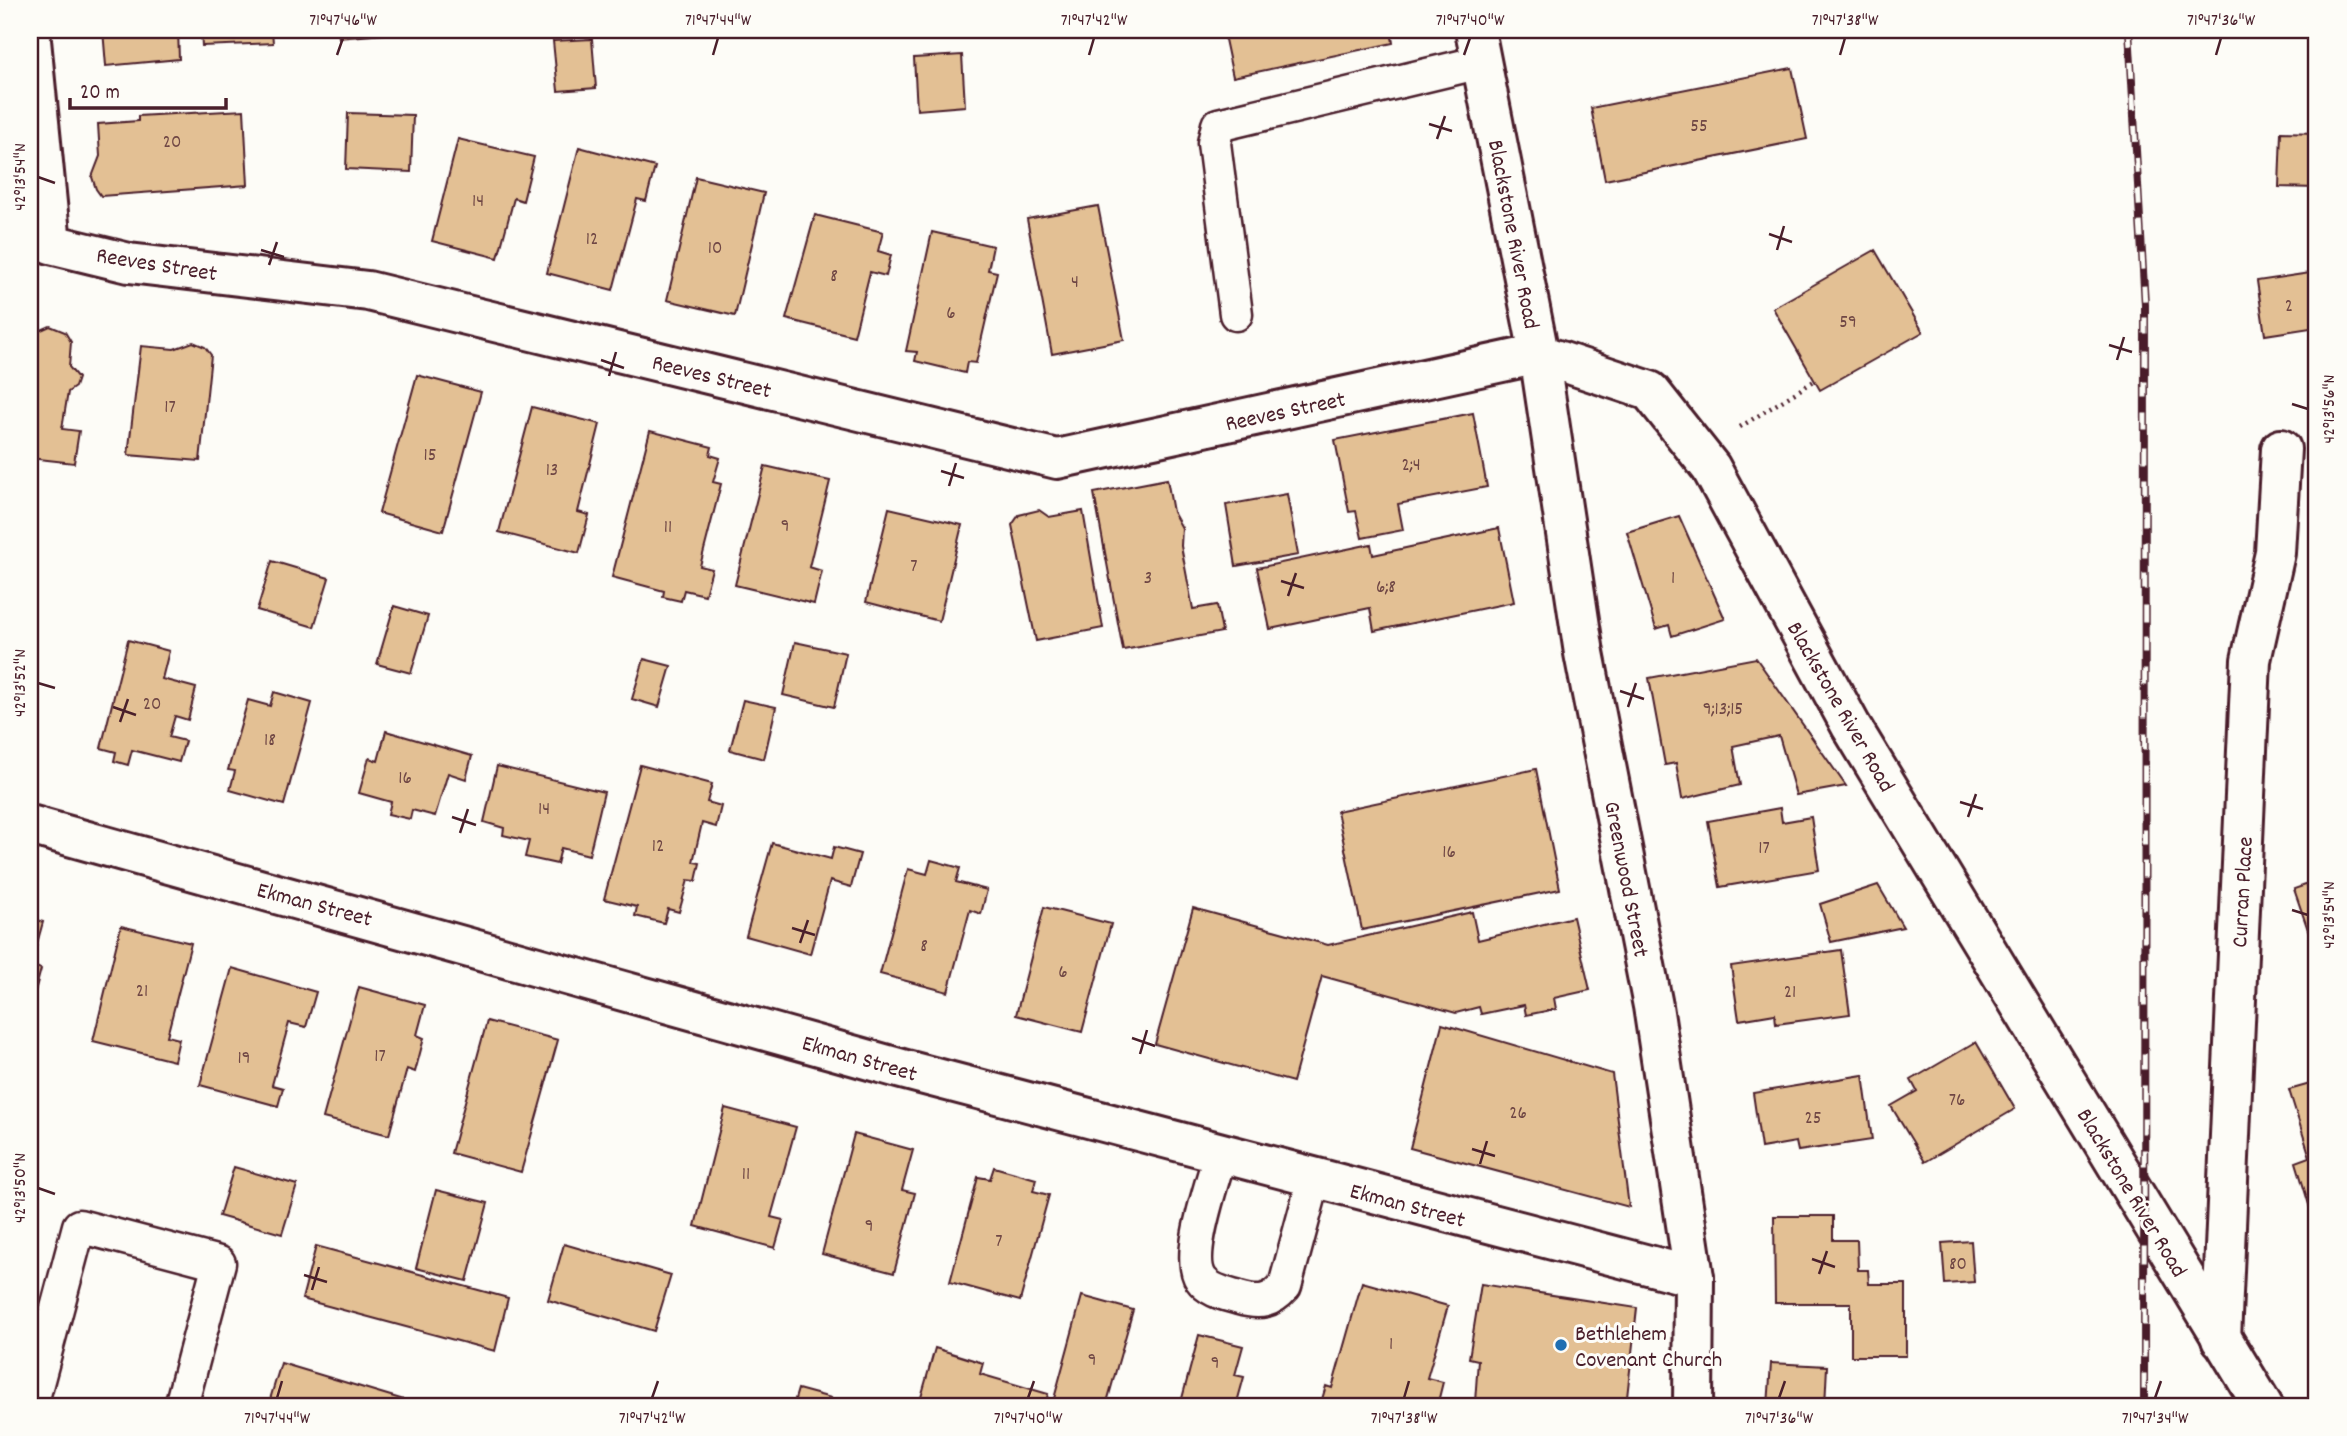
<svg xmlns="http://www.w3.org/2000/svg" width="2347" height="1436" font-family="Dekko,sans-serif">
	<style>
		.building { fill: #e3c094; stroke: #4a1f2b; stroke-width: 2 }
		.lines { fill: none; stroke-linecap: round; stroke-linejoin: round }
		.lane-casing { stroke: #4a1f2b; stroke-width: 37 }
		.street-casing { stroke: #4a1f2b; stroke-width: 44 }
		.secondary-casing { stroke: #4a1f2b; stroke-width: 44 }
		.path { stroke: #4a1f2b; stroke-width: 4.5; stroke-dasharray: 2 5; stroke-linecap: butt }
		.lane { stroke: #fdfcf7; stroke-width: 32 }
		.street { stroke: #fdfcf7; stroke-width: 38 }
		.secondary { stroke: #fdfcf7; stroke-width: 38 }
		.rail-casing { stroke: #4a1f2b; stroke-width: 8 }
		.rail { stroke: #fdfcf7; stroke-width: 5; stroke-dasharray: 16; stroke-linecap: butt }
		.ticks { fill: none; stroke: #4a1f2b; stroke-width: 2.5 }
		.poi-dot { fill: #1f6fb2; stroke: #fdfcf7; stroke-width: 2.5 }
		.labels { text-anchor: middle; stroke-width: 6; stroke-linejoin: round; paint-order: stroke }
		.number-label { font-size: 19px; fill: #704745 }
		.street-label { font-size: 23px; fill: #4a1f2b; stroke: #fdfcf7 }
		.poi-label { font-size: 23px; fill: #4a1f2b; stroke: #fdfcf7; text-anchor: start }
		.neatline { fill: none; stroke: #4a1f2b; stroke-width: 2.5 }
		.ticks-label { font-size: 18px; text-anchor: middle; fill: #4a1f2b }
	</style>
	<rect width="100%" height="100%" fill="#fdfcf7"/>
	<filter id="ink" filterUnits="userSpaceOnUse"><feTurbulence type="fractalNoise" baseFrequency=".0143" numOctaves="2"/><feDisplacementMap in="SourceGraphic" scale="14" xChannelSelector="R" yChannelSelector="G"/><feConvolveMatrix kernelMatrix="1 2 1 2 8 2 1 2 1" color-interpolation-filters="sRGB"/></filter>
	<g filter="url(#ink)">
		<path class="building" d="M103,30H178L179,59L106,66Z
			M201,30H272L273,43L202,46Z
			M338,30H419V31L339,38Z
			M1223,30H1391L1393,43L1233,77Z
			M592,39L596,88L558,91L553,41Z
			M962,55L965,106L917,110L914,58Z
			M1792,68L1807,139L1605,180L1591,108Z
			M244,110L248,185L101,196L96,189L92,177L100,156L98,124L138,121V116Z
			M348,113L413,115L411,172L346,169Z
			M2281,132L2317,133V188L2279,187Z
			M458,139L534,157L523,201L514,198L498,258L432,241Z
			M579,147L655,167L646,201L637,199L613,290L547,273Z
			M696,177L764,193L735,316L667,300Z
			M1098,206L1124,340L1052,354L1027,219Z
			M815,215L883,232L878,251L891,255L886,276L870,272L854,336L786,319Z
			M932,232L993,246L988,270L997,272L976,363L967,362L965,373L915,361L917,352L906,351Z
			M1875,250L1923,332L1820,390L1773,308Z
			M2317,272V327L2265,335L2257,281Z
			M50,326L65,332L71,342L69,367L78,378L75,387L68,392L62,429L79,431L74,463L30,458V335Z
			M193,342L205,347L211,355L200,461L128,455L141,346L174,349Z
			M417,375L481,392L443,531L379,513Z
			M532,407L600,424L578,512L589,515L579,553L499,532Z
			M1473,413L1487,487L1398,504L1403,530L1362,538L1356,511L1349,512L1335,440Z
			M650,431L712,447L710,455L720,458L713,482L721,484L700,566L712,569L705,595L684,590L681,601L663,597L664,591L612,577Z
			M765,466L830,481L809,567L822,571L814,604L735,585Z
			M1167,479L1173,512L1182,528L1181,546L1193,609L1217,605L1222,632L1123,650L1094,493Z
			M1287,494L1298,555L1236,566L1226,505Z
			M889,508L962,525L939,621L866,602Z
			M1039,510L1049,517L1083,511L1103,628L1036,641L1012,525L1019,515Z
			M1679,516L1725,619L1672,636L1669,625L1656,629L1627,532Z
			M1499,528L1514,602L1374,631L1370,608L1270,629L1257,568L1371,544L1373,555Z
			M272,561L329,578L314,627L257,610Z
			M394,606L428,616L411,673L377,664Z
			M128,640L169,651L162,679L196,688L188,720L175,716L169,737L185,741L179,762L132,750L128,765L114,761L116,752L101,748Z
			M795,642L846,653L834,707L783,695Z
			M1756,658L1846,786L1796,795L1779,736L1733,746L1740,785L1682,799L1676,763L1665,765L1649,678Z
			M644,659L671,666L659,707L632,699Z
			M274,692L312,703L284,805L230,790L235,771L228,770L248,700L270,706Z
			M743,700L776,707L764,759L730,750Z
			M386,731L472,756L466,779L448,773L435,816L412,810L410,819L388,814L391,802L359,793L369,758L378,761Z
			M640,765L712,784L707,802L721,806L716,827L702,823L693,862L700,863L696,881L688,880L679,912L668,909L664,923L635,916L637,907L604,899Z
			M497,766L604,792L589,855L561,848L557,864L525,857L529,841L503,835L504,828L484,822Z
			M1536,769L1560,889L1362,930L1337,811Z
			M1780,808L1782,822L1811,817L1819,870L1720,887L1708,821Z
			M772,843L831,859L834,847L860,854L851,887L830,881L810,954L746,936Z
			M931,860L960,868L956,882L987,890L981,914L970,910L948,992L880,974L908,869L927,874Z
			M2317,881V956L2294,889Z
			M1878,885L1903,927L1831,942L1820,904Z
			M1044,907L1111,924L1082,1032L1016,1015Z
			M1193,908L1328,945L1472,912L1478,940L1573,917L1590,990L1554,998L1556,1009L1526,1015L1524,1005L1481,1014L1479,1007L1456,1013L1322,976L1293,1082L1155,1044Z
			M30,918L43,922L31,965L41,969L30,1010Z
			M121,926L191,943L167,1036L179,1039L174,1061L93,1041Z
			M1841,950L1850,1014L1776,1024L1775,1014L1739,1020L1731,966Z
			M232,968L316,992L306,1027L289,1023L272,1085L283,1088L278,1106L200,1085Z
			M359,987L425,1005L417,1035L424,1038L415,1072L407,1069L389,1135L323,1118Z
			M487,1021L558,1040L521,1172L451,1153Z
			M1442,1024L1612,1074L1629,1207L1410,1148Z
			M1976,1042L2015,1109L1925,1162L1891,1106L1917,1091L1911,1080Z
			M1863,1075L1872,1140L1798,1151L1796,1142L1761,1148L1753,1093Z
			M2317,1082V1231L2296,1162L2310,1157L2289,1090Z
			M725,1108L796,1127L771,1217L783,1220L775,1248L695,1226Z
			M854,1134L913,1150L902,1190L915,1193L894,1273L822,1254Z
			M234,1167L297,1185L282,1234L219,1216Z
			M994,1167L1036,1179L1033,1191L1049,1195L1020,1301L950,1282L978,1177L990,1179Z
			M436,1190L488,1203L467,1281L416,1268Z
			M1774,1216H1833V1240H1857L1858,1270H1868L1869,1284H1906V1356H1851V1303H1775Z
			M1971,1241L1974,1282L1945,1284L1942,1243Z
			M564,1244L671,1275L654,1331L548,1300Z
			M316,1246L508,1298L495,1351L302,1299Z
			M1362,1282L1448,1306L1427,1378L1443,1382L1437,1406H1320L1326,1386L1332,1388Z
			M1481,1284L1637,1308L1626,1406H1467V1400L1475,1402L1478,1360L1469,1358Z
			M1082,1296L1133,1310L1106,1406H1052Z
			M1199,1335L1243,1346L1235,1375L1244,1377L1236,1406H1180Z
			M935,1348L983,1363L980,1374L1048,1394L1045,1406H939L920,1401Z
			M281,1363L424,1406H268Z
			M1771,1363L1827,1366L1825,1406H1768Z
			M798,1389L831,1398L829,1406H793Z"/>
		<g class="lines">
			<g class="lane-casing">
				<path id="lane" d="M1236,314L1214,143L1218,125L1481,62
					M1220,1154C1213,1183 1185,1255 1201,1279C1209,1291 1226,1294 1239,1298C1260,1304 1271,1302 1285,1286L1314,1179
					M31,1406L79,1226L219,1263L181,1406"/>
			</g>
			<g class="street-casing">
				<path id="street" d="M30,30L51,244L129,263L368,291L1057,459L1539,354
					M30,825L902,1069L1694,1277
					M2221,1339L2251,660L2275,553L2281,449"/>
			</g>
			<g class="secondary-casing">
				<path id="secondary" d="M1475,30L1539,354L1584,653L1653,1006L1694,1277L1693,1406
					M1539,354L1650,391L1711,468L1851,726L2263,1406"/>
			</g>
			<path class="path" d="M1740,427L1814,381"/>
			<use href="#lane" class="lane"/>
			<use href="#street" class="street"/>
			<use href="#secondary" class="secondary"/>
			<g class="rail-casing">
				<path id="rail" d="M2129,30L2145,305L2144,1406"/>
			</g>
			<use href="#rail" class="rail"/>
		</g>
	</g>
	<path class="ticks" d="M337,55L343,38M713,55L718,38M1089,55L1094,38M1464,55L1470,38M1840,55L1845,38M2216,55L2221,38M1429,124L1452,131M1437,139L1445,116M38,177L55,183M1769,234L1792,242M261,250L284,257M1777,250L1784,226M269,265L277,242M2109,345L2132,352M601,360L624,368M2117,360L2124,337M609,376L616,352M2292,404L2308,409M941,471L964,478M949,486L956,463M1281,581L1304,588M1288,596L1296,573M38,683L55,688M1620,691L1644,699M113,707L136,715M1628,707L1636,683M120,722L128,699M1960,802L1983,809M452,817L476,825M1968,817L1976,794M460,833L468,809M2292,910L2308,915M792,928L815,935M800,943L808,920M1132,1038L1155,1046M1140,1054L1147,1030M1472,1149L1495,1156M1480,1164L1487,1141M38,1188L55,1194M1812,1259L1835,1267M1819,1274L1827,1251M304,1275L327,1282M312,1290L319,1267M277,1398L282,1381M652,1398L658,1381M1028,1398L1034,1381M1404,1398L1409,1381M1779,1398L1785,1381M2155,1398L2161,1381"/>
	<circle class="poi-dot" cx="1561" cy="1345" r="7"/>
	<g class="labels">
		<g class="number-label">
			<text x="1699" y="131">55</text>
			<text x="172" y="147">20</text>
			<text x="478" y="206">14</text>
			<text x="592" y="244">12</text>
			<text x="715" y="253">10</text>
			<text x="834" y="281">8</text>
			<text x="1075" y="287">4</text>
			<text x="2289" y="311">2</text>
			<text x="951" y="318">6</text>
			<text x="1848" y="327">59</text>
			<text x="170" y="412">17</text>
			<text x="430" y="460">15</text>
			<text x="1411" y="470">2;4</text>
			<text x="552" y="475">13</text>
			<text x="785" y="531">9</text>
			<text x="668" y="532">11</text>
			<text x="914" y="571">7</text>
			<text x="1148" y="583">3</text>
			<text x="1673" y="583">1</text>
			<text x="1386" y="592">6;8</text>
			<text x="152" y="709">20</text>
			<text x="1723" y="714">9;13;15</text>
			<text x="270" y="745">18</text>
			<text x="405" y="783">16</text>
			<text x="544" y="814">14</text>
			<text x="658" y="851">12</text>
			<text x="1764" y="853">17</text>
			<text x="1449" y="857">16</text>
			<text x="924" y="951">8</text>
			<text x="1063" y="977">6</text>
			<text x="142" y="996">21</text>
			<text x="1790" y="997">21</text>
			<text x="380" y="1061">17</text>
			<text x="244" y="1063">19</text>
			<text x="1957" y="1105">76</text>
			<text x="1518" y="1118">26</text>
			<text x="1813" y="1123">25</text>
			<text x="746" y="1179">11</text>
			<text x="869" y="1231">9</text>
			<text x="999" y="1246">7</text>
			<text x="1958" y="1269">80</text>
			<text x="1391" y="1349">1</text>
			<text x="1092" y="1365">9</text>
			<text x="1215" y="1368">9</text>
		</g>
		<g class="street-label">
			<text transform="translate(1515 234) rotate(79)" y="8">Blackstone River Road</text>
			<text transform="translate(157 263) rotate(9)" y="8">Reeves Street</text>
			<text transform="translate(712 375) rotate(14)" y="8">Reeves Street</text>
			<text transform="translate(1285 410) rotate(-12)" y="8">Reeves Street</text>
			<text transform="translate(1842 706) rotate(60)" y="8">Blackstone River Road</text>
			<text transform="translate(1628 879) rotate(79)" y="8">Greenwood Street</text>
			<text transform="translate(2241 892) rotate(-87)" y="8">Curran Place</text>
			<text transform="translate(315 903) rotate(15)" y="8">Ekman Street</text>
			<text transform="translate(860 1057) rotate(16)" y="8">Ekman Street</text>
			<text transform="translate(2133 1192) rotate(59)" y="8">Blackstone River Road</text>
			<text transform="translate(1408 1204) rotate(15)" y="8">Ekman Street</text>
		</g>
		<g class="poi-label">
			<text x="1575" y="1340">Bethlehem<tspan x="1575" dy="26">Covenant Church</tspan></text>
		</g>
	</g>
	<rect width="2347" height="1436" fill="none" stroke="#fdfcf7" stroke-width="77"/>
	<path d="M70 98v10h156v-10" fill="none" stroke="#4a1f2b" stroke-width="3.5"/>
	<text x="80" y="98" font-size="21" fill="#4a1f2b" stroke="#fdfcf7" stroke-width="5" paint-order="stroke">20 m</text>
	<rect x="38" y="38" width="2270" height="1360" class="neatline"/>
	<g class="ticks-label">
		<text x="343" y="25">71°47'46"W</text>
		<text x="718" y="25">71°47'44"W</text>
		<text x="1094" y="25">71°47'42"W</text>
		<text x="1470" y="25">71°47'40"W</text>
		<text x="1845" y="25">71°47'38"W</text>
		<text x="2221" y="25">71°47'36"W</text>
		<text transform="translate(19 177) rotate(-90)" y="6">42°13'54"N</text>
		<text transform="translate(2328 409) rotate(-90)" y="6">42°13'56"N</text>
		<text transform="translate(19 683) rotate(-90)" y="6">42°13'52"N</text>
		<text transform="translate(2328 915) rotate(-90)" y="6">42°13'54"N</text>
		<text transform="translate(19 1188) rotate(-90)" y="6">42°13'50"N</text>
		<text x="277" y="1423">71°47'44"W</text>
		<text x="652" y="1423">71°47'42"W</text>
		<text x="1028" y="1423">71°47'40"W</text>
		<text x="1404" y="1423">71°47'38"W</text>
		<text x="1779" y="1423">71°47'36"W</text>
		<text x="2155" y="1423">71°47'34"W</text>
	</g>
</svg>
